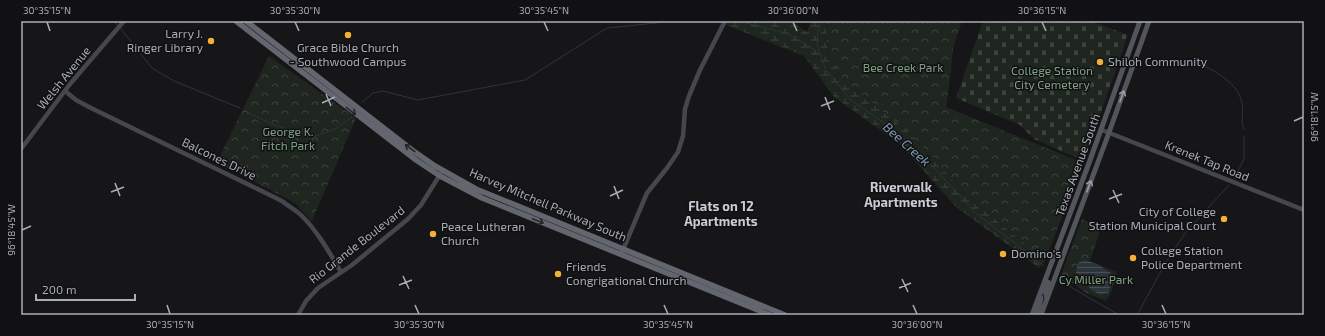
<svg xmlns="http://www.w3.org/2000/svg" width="1325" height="336" font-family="'Exo 2',sans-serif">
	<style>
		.forest { fill: url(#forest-crowns) }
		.wetland { fill: url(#wetland-marsh) }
		.cemetery { fill: url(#cemetery-stones) }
		.water { fill: url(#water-rules) }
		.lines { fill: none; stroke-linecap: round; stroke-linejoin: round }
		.stream { stroke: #2c353c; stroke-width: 1 }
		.secondary { stroke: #45474d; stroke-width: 4.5 }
		.primary { stroke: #53555c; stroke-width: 5 }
		.highway { stroke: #63666e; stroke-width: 5.5 }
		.oneway { stroke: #979ba6 }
		.oneway2 { stroke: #26262a }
		.ticks { fill: none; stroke: #a8adb8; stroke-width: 1.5 }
		.poi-dot { fill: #f2b134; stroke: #111113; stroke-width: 1.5 }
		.labels { text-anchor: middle; stroke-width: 3; stroke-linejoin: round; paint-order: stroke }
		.poi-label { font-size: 12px; fill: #a8adb8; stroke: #111113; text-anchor: start }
		.park-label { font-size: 12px; fill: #7fa381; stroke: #111113 }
		.street-label { font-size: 12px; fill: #a8adb8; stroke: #111113 }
		.water-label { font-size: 13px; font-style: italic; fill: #7f9bb3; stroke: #111113 }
		.neighbourhood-label { font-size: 13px; font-weight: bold; fill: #c9ccd4; stroke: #111113 }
		.neatline { fill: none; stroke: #a8adb8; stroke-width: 1.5 }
		.ticks-label { font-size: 10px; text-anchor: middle; fill: #a8adb8 }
	</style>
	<defs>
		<pattern id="forest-crowns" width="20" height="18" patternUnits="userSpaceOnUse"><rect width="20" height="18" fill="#1e261f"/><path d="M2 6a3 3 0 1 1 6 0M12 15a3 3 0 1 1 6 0" fill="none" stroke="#3c433d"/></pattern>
		<pattern id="wetland-marsh" width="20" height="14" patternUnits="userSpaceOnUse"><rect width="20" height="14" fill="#1e261f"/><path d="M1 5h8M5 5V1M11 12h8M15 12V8" fill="none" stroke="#3c433d"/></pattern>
		<pattern id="cemetery-stones" width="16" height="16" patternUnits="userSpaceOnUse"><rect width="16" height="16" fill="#1e261f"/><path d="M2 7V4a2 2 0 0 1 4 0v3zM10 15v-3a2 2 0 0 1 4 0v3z" fill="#3c433d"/></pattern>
		<pattern id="water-rules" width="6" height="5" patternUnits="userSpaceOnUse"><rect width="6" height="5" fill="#2c353c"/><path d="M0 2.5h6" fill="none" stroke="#485056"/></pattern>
	</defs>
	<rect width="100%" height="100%" fill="#161618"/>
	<path class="forest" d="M827,21H962L953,48L951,72L946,107L1083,163L1045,261L966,195L913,136L844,80L828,55L826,27Z
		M269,56L356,118L312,221L295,203L217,162Z
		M1082,219L1101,228L1090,261L1117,272L1112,291L1106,301L1086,293L1061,275Z"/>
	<path class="wetland" d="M728,21H791L807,32L811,21H827L826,27L828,55L844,80L913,136L966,195L1045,261L1039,268L955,206L900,144L834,97L804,56L726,25Z"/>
	<path class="cemetery" d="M983,21H1091L1128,35L1084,161L1034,139L1020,125L956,98Z"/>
	<path class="water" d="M1084,260L1097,264L1111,273L1112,279L1109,292L1100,295L1090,289L1085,277L1076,273L1078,263Z"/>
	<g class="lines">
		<path class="stream" d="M114,21L117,25
			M738,21L786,33L809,46L821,55
			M821,21L818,31L817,46L826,70L851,100L890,127L923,156L976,213L1044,266
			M121,29L152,68L174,81L240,108
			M1198,63C1215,71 1239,83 1242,104C1244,113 1240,121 1244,129
			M362,102L373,93L383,91L418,100L525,80L607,28L675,21
			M247,112L274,125L313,137L335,129L352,117
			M1234,179L1244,159V136
			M1061,279L1074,289L1119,315
			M1137,315L1166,262L1186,232L1229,185"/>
		<path class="secondary" d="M65,91L76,100L91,108L282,201C288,206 296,210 302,216C318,232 329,252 341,272
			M1102,130L1304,210
			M21,149L70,84L124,21
			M622,252L647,193L667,168L678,152L683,136L685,109L689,96L700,70L725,21
			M298,315L306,301L318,288L352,265L408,219L421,205L441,173"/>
		<path class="primary" d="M1047,298L1045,291L1048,282
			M1032,315L1089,163L1140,21
			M1037,315L1041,298L1039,296
			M1041,315L1107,138L1149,21"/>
		<path class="highway" d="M236,21L416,160L440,176L482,198L770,315
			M246,21L412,150L435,166L476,189L785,315"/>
	</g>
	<defs><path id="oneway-shaft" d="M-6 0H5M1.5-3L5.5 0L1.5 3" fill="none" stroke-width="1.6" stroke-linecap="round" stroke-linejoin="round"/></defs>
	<g class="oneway">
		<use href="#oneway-shaft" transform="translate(1122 96) rotate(-70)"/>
		<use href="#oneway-shaft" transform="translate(1089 186) rotate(-70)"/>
	</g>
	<g class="oneway2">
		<use href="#oneway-shaft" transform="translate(351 111) rotate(38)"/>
		<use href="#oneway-shaft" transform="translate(410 148) rotate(-143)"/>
		<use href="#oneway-shaft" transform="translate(538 221) rotate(22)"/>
	</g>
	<path class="ticks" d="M47,22L50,31M295,22L299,31M544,22L548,31M793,22L797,31M1042,22L1046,31M326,94L331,106M825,97L830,110M322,103L335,97M821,106L834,101M1294,121L1303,117M115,183L120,196M614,186L619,199M1113,190L1119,203M111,192L124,187M610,196L623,190M1109,199L1122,194M22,230L31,226M403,276L409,289M902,279L908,292M399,285L412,280M899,288L911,283M167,305L170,314M415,305L419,314M664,305L668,314M913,305L917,314M1162,305L1166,314"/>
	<g class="poi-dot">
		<circle cx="348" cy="35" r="4"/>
		<circle cx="211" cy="41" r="4"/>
		<circle cx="1100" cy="62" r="4"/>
		<circle cx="1224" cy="219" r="4"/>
		<circle cx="433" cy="234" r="4"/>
		<circle cx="1003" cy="254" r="4"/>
		<circle cx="1133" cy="258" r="4"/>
		<circle cx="558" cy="274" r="4"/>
	</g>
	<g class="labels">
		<g class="poi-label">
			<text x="203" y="38" text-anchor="end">Larry J.<tspan x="203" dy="14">Ringer Library</tspan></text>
			<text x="348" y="52" text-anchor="middle">Grace Bible Church<tspan x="348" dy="14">- Southwood Campus</tspan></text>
			<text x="1108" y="66">Shiloh Community</text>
			<text x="1216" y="216" text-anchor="end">City of College<tspan x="1216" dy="14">Station Municipal Court</tspan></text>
			<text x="441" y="231">Peace Lutheran<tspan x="441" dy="14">Church</tspan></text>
			<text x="1141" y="255">College Station<tspan x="1141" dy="14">Police Department</tspan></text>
			<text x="1011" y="258">Domino's</text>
			<text x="566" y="271">Friends<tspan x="566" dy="14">Congrigational Church</tspan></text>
		</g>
		<g class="park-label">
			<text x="903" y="72">Bee Creek Park</text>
			<text x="1052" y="75">College Station<tspan x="1052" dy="14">City Cemetery</tspan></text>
			<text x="288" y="136">George K.<tspan x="288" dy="14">Fitch Park</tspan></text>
			<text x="1096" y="284">Cy Miller Park</text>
		</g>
		<g class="street-label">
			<text transform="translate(64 78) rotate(-51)" y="4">Welsh Avenue</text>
			<text transform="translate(219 159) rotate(26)" y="4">Balcones Drive</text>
			<text transform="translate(1207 161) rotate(22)" y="4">Krenek Tap Road</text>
			<text transform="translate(1078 165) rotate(-70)" y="4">Texas Avenue South</text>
			<text transform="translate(548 205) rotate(23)" y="4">Harvey Mitchell Parkway South</text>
			<text transform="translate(357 245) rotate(-38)" y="4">Rio Grande Boulevard</text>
		</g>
		<g class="water-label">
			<text transform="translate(907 144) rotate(42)" y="5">Bee Creek</text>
		</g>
		<g class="neighbourhood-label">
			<text x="901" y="192">Riverwalk<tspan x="901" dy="15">Apartments</tspan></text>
			<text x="721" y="211">Flats on 12<tspan x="721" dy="15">Apartments</tspan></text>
		</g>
	</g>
	<rect width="1325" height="336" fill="none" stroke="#111113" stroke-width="44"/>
	<path d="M36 294v6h99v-6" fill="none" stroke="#a8adb8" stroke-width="2"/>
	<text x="42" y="294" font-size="12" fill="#a8adb8" stroke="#111113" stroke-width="3" paint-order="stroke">200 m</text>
	<rect x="22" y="22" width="1281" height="292" class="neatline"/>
	<g class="ticks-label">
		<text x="47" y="14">30°35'15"N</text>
		<text x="295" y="14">30°35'30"N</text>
		<text x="544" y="14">30°35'45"N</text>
		<text x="793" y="14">30°36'00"N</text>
		<text x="1042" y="14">30°36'15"N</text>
		<text transform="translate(1314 117) rotate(-90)" y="4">96°18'15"W</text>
		<text transform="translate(11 230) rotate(-90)" y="4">96°18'45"W</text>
		<text x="170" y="328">30°35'15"N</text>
		<text x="419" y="328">30°35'30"N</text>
		<text x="668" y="328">30°35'45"N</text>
		<text x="917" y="328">30°36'00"N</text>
		<text x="1166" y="328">30°36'15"N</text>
	</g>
</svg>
